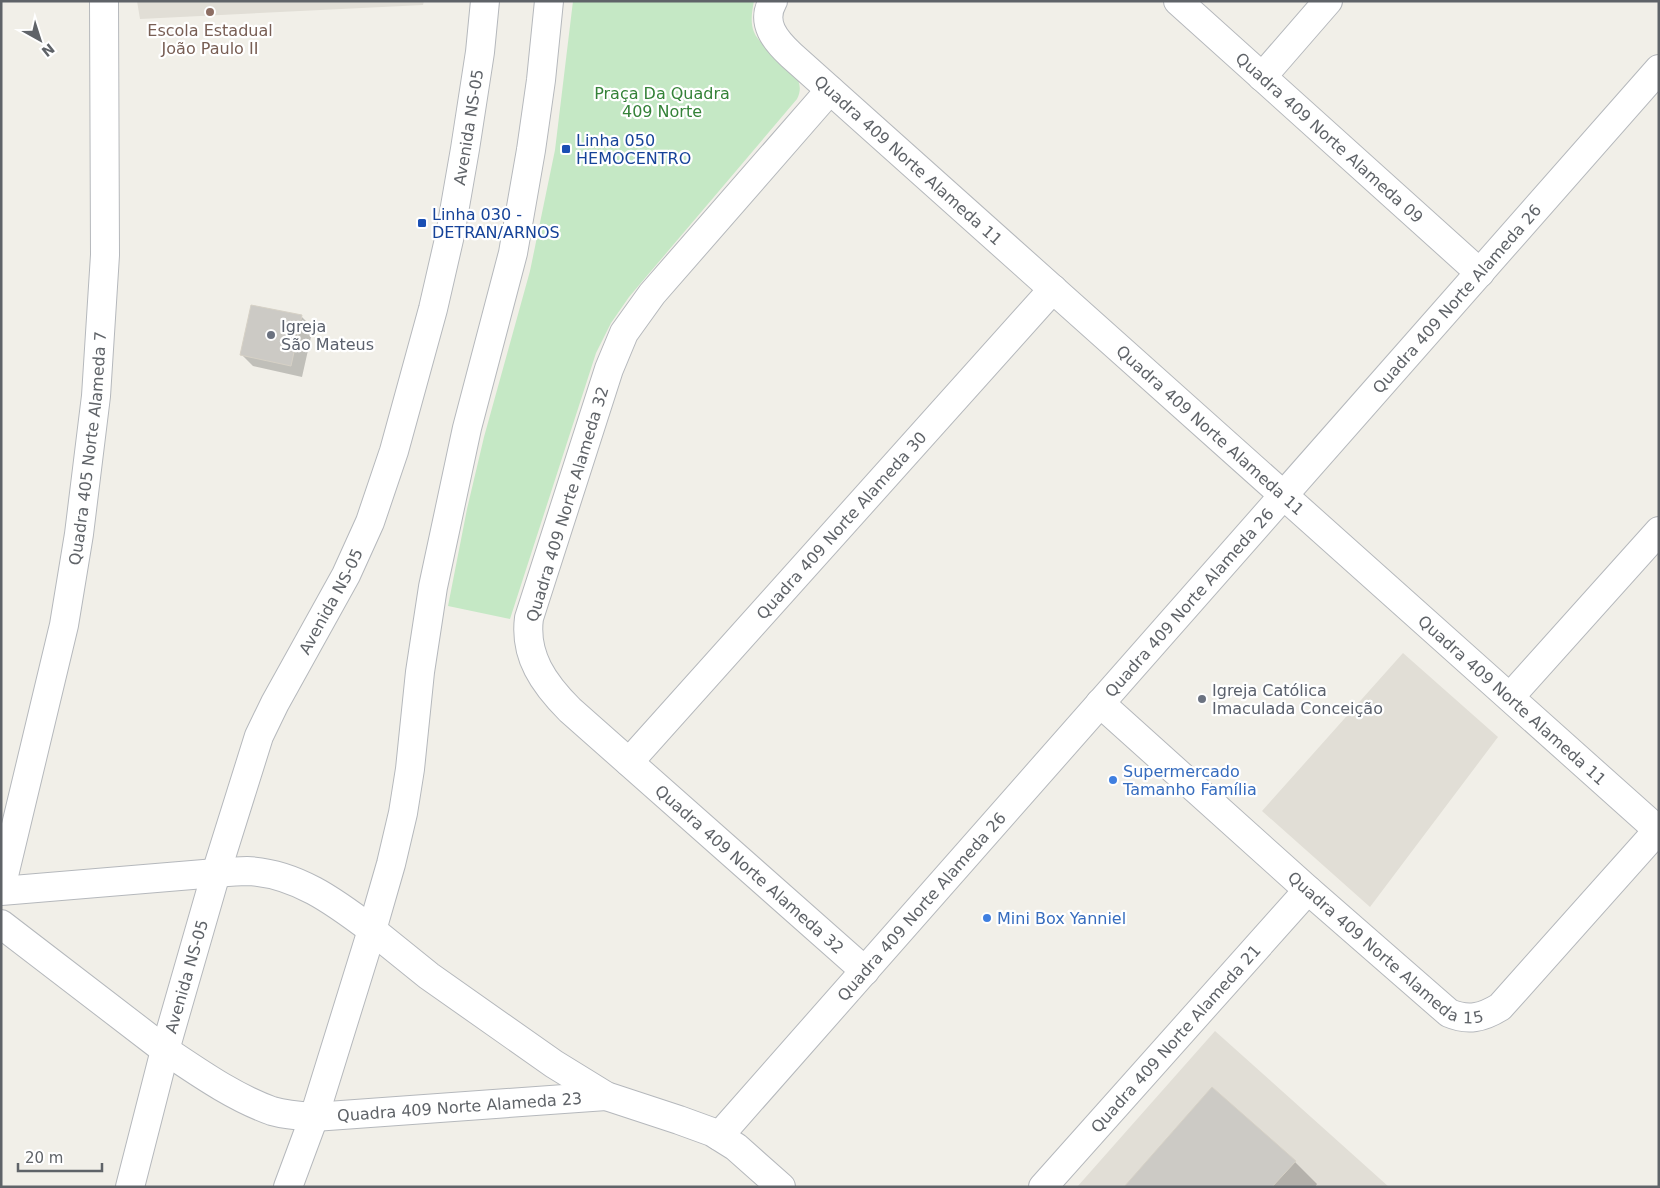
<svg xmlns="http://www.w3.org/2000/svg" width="1660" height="1188" font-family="'DejaVu Sans',sans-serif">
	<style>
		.education { fill: #e1ded6 }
		.green { fill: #c5e8c5 }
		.shadow { fill: #0003 }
		.building { fill: #cccac5; stroke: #d6d1c6 }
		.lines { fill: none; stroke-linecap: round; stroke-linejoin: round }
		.minor-casing { stroke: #b5b8bc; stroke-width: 30 }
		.tertiary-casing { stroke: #b5b8bc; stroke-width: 30 }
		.minor { stroke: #fff; stroke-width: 28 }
		.tertiary { stroke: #fff; stroke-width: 28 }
		.education-dot { fill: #8d6e63; stroke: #fff; stroke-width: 2 }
		.transit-dot { fill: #1a4fb4; stroke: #fff; stroke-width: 2 }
		.worship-dot { fill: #6b7280; stroke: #fff; stroke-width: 2 }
		.shop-dot { fill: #3f7fe0; stroke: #fff; stroke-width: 2 }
		.labels { text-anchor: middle; stroke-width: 4.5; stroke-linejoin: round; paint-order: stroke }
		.education-label { font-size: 16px; fill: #785e54; stroke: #fff }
		.park-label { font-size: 16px; fill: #348238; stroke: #fff }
		.street-label { font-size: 16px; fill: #5f6368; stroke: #fff }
		.transit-label { font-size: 16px; fill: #164399; stroke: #fff; text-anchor: start }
		.worship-label { font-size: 16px; fill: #5b616d; stroke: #fff; text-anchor: start }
		.shop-label { font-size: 16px; fill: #366cbe; stroke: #fff; text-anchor: start }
	</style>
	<rect width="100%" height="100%" fill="#f1efe8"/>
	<path class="education" d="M137,1H424L423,5L140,19Z
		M1403,653L1498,737L1370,907L1262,811Z
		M1215,1031L1389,1187H1077Z"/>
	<path class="green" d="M573,1H754C752,11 750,23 754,32C763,54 812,70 797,99L629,297L611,323L596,353L510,619L448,606L467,509L484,437L530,271L555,150Z"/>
	<path class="shadow" d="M301,316L313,328L302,377L253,366L242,355Z
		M1295,1162L1317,1184L1315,1187H1126Z"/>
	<path class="building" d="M251,305L302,315L291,366L240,355Z
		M1212,1087L1296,1161L1272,1187H1124Z"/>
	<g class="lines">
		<g class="minor-casing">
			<g id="minor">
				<path id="s1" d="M773,1C760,23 776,41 791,55L1659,831"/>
				<path id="s2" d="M1178,1L1480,273"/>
				<path d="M1262,77L1328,1"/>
				<path id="s3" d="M830,90L652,294L624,333L609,369L529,618C524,656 544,684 570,710L865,971"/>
				<path d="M1510,697L1659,531"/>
				<path id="s4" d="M1100,703L1308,890L1449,1013C1468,1021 1482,1018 1500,1007L1658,830"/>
				<path id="s5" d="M629,762L1053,289"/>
				<path id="s6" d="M1,888L64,625L79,534L96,396L105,255L104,1"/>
				<path d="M1,891L216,873"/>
				<path d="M1,924L165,1050"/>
				<path d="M372,930L429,976L554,1064L606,1096L679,1120L712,1132L736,1147L781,1187"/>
				<path id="s7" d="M314,1117L606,1096"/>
				<path id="s8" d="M719,1136L1659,69"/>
				<path id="s9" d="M1043,1187L1308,890"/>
			</g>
		</g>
		<g class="tertiary-casing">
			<g id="tertiary">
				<path d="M216,873C227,872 237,871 247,871C296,873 335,902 372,930"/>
				<path d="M165,1050C198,1072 233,1097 272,1111C286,1115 300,1116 314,1117"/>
				<path id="s10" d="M130,1187L165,1050L216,873L259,736L275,703L346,575L370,522L394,451L433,309L450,235L465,149L480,52L485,1"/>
				<path d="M288,1187L314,1117L372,930L391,864L403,813L410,769L420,672L433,587L467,428L513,253L531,150L541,80L549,1"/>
			</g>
		</g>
		<use href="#minor" class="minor"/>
		<use href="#tertiary" class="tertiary"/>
	</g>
	<circle class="education-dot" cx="210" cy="12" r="5"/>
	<g class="transit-dot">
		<rect x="561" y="144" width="10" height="10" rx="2.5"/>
		<rect x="417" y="218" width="10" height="10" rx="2.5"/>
	</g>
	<g class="worship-dot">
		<circle cx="271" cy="335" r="5"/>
		<circle cx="1202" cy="699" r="5"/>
	</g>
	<g class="shop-dot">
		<circle cx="1113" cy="780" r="5"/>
		<circle cx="987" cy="918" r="5"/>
	</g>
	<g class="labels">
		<g class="education-label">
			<text x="210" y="36">Escola Estadual<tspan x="210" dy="18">João Paulo II</tspan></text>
		</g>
		<g class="park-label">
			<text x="662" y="99">Praça Da Quadra<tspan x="662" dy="18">409 Norte</tspan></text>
		</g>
		<g class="street-label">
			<text dy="6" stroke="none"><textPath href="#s10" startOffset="1118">Avenida NS-05</textPath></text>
			<text dy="6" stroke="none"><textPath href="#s2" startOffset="204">Quadra 409 Norte Alameda 09</textPath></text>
			<text dy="6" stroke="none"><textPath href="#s1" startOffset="220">Quadra 409 Norte Alameda 11</textPath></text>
			<text dy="6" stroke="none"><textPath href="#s8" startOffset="1116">Quadra 409 Norte Alameda 26</textPath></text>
			<text dy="6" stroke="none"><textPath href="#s1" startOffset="625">Quadra 409 Norte Alameda 11</textPath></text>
			<text dy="6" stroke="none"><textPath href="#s6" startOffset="449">Quadra 405 Norte Alameda 7</textPath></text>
			<text transform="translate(567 504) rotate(-73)" y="6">Quadra 409 Norte Alameda 32</text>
			<text dy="6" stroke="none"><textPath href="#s5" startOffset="318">Quadra 409 Norte Alameda 30</textPath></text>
			<text dy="6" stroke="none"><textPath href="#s10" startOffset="622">Avenida NS-05</textPath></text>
			<text dy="6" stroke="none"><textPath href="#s8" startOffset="711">Quadra 409 Norte Alameda 26</textPath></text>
			<text dy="6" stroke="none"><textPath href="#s1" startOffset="1030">Quadra 409 Norte Alameda 11</textPath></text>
			<text dy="6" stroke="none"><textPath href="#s3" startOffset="964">Quadra 409 Norte Alameda 32</textPath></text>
			<text dy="6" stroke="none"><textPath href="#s8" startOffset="306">Quadra 409 Norte Alameda 26</textPath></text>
			<text dy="6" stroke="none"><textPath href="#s4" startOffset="379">Quadra 409 Norte Alameda 15</textPath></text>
			<text dy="6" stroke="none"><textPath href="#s10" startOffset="218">Avenida NS-05</textPath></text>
			<text dy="6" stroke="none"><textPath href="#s9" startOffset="199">Quadra 409 Norte Alameda 21</textPath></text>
			<text dy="6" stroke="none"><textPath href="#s7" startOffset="146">Quadra 409 Norte Alameda 23</textPath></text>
		</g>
		<g class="transit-label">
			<text x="576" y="146">Linha 050<tspan x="576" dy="18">HEMOCENTRO</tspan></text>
			<text x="432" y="220">Linha 030 -<tspan x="432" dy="18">DETRAN/ARNOS</tspan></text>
		</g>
		<g class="worship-label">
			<text x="281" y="332">Igreja<tspan x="281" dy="18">São Mateus</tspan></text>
			<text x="1212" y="696">Igreja Católica<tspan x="1212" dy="18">Imaculada Conceição</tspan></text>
		</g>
		<g class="shop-label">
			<text x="1123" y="777">Supermercado<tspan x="1123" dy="18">Tamanho Família</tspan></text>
			<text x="997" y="924">Mini Box Yanniel</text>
		</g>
	</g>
	<rect width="1660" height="1188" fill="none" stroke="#5f6368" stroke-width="5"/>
	<g transform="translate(40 40) rotate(141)" stroke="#ffffff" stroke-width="4" paint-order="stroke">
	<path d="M0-4L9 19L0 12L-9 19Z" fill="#5f6368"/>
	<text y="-8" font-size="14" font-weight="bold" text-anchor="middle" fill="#5f6368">N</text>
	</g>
	<path d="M18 1163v8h84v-8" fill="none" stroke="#5f6368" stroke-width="2.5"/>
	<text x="25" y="1163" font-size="15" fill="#5f6368" stroke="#ffffff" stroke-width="4" paint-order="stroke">20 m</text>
</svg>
